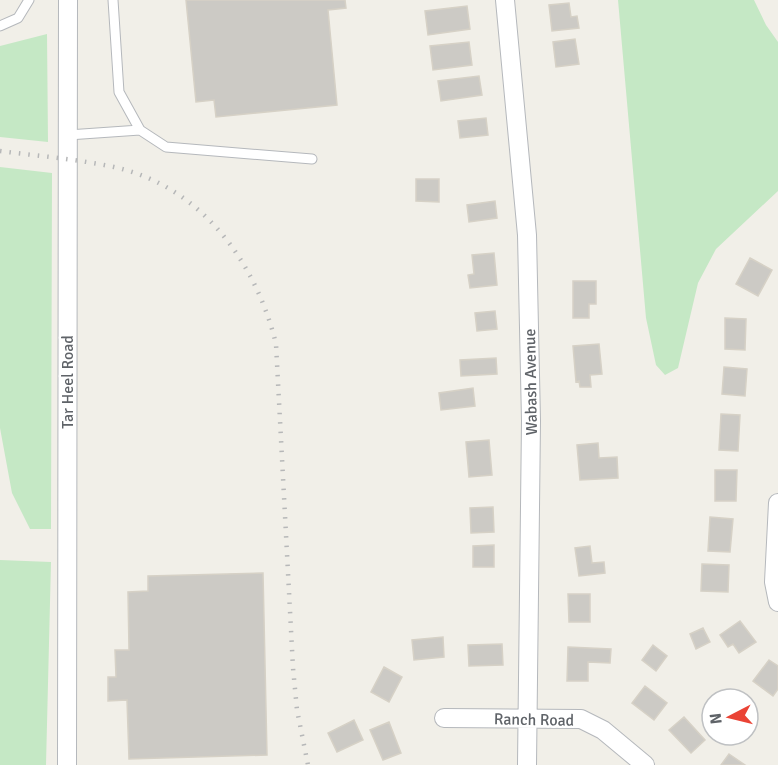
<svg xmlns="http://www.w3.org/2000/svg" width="778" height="765" font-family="Signika,sans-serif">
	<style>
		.green { fill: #c5e8c5 }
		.building { fill: #cccac5; stroke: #d6d1c6; stroke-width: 1.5 }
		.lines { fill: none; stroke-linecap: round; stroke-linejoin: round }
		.lane-casing { stroke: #b5b8bc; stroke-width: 11 }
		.street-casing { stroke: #b5b8bc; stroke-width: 20 }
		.lane { stroke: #fff; stroke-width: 9 }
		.street { stroke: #fff; stroke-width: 18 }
		.rail { stroke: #b6b7b8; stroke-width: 4.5; stroke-dasharray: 1.5 8; stroke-linecap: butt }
		.labels { text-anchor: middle; stroke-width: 4.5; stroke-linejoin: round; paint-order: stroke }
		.street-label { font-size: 16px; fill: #5f6368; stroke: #fff }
	</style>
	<rect width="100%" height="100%" fill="#f1efe8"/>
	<path class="green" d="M618,0H754L766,25L778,42V191L716,249L698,283L678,368L665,375L656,365L646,318Z
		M47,34L48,142L0,137V46Z
		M0,167L52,173L51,529H30L12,493L0,428Z
		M0,560L51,562L46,765H0Z"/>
	<path class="building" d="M186,0H345L346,8L328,10L337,105L216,117L214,100L196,102Z
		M569,3L571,17L577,16L579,28L552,31L549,5Z
		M467,6L470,29L428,35L425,11Z
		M575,39L579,64L556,67L553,42Z
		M469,42L472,65L433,70L430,46Z
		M479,76L482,95L441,101L438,81Z
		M486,118L488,135L460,138L458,121Z
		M416,179H439V202L416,201Z
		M495,201L497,218L469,222L467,205Z
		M494,253L497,285L470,288L468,275L474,274L472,255Z
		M750,258L772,270L758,296L736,284Z
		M573,281H596V304H589V318H573Z
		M495,311L497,329L477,331L475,313Z
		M725,318L746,319L745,350L725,349Z
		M599,344L602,374L590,375L591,387H580L579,381L576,382L573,346Z
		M496,358L497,374L461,376L460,360Z
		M724,367L747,369L745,396L722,394Z
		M473,388L475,406L441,410L439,393Z
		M721,414L740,415L738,451L719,450Z
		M489,440L492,475L469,477L466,442Z
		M598,443L599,458L617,457L618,478L580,480L577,445Z
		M715,470H737L736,501H715Z
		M493,507L494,532L471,533L470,508Z
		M710,517L733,519L730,552L708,551Z
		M494,545V567H473V546Z
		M590,546L592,563L604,562L605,573L579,576L575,548Z
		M702,564L729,565L728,592L701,591Z
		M263,573L267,755L129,759L127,700L108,701V677H116L115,650H129L128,592L148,591V576Z
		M568,594H590V622H569Z
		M740,621L756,642L739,653L733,644L728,647L720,635Z
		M703,628L710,642L696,649L690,634Z
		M443,637L444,657L414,660L412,640Z
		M502,644L503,665L469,666L468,645Z
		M653,645L667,656L656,671L642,660Z
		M568,647L611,649L610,663L588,662V681H567Z
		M769,660L778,666V689L773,696L753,681Z
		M384,667L402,677L389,702L371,692Z
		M645,686L667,703L654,720L632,703Z
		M684,717L705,740L691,753L669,730Z
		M354,720L363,740L337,752L328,733Z
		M389,722L401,753L383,760L370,730Z
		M729,754L745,765H721Z"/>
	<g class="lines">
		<g class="lane-casing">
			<path id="lane" d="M0,26L18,18L29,0
				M140,130L166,147L312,159
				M68,135L140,130L119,92L113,0"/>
		</g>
		<g class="street-casing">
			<path id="street" d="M505,0L527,235L531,421L527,765
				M778,503L774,582L778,602
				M444,718L581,719L603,730L645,765
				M67,765L68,0"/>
		</g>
		<use href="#lane" class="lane"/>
		<use href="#street" class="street"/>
		<path class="rail" d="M0,151C38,156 77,159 114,167C201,186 256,262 276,344L293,668L297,710L308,765"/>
	</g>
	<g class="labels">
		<g class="street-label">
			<text transform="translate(67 382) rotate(-90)" y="6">Tar Heel Road</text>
			<text transform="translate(530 382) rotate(-91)" y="6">Wabash Avenue</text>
			<text transform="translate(534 719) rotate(1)" y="6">Ranch Road</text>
		</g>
	</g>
	<g transform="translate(730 717) rotate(263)"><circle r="28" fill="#ffffff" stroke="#bfc1c3" stroke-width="1.5"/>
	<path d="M0-4.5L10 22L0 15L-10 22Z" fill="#ea4335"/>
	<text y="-9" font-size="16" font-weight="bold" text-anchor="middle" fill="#5f6368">N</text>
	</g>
</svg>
